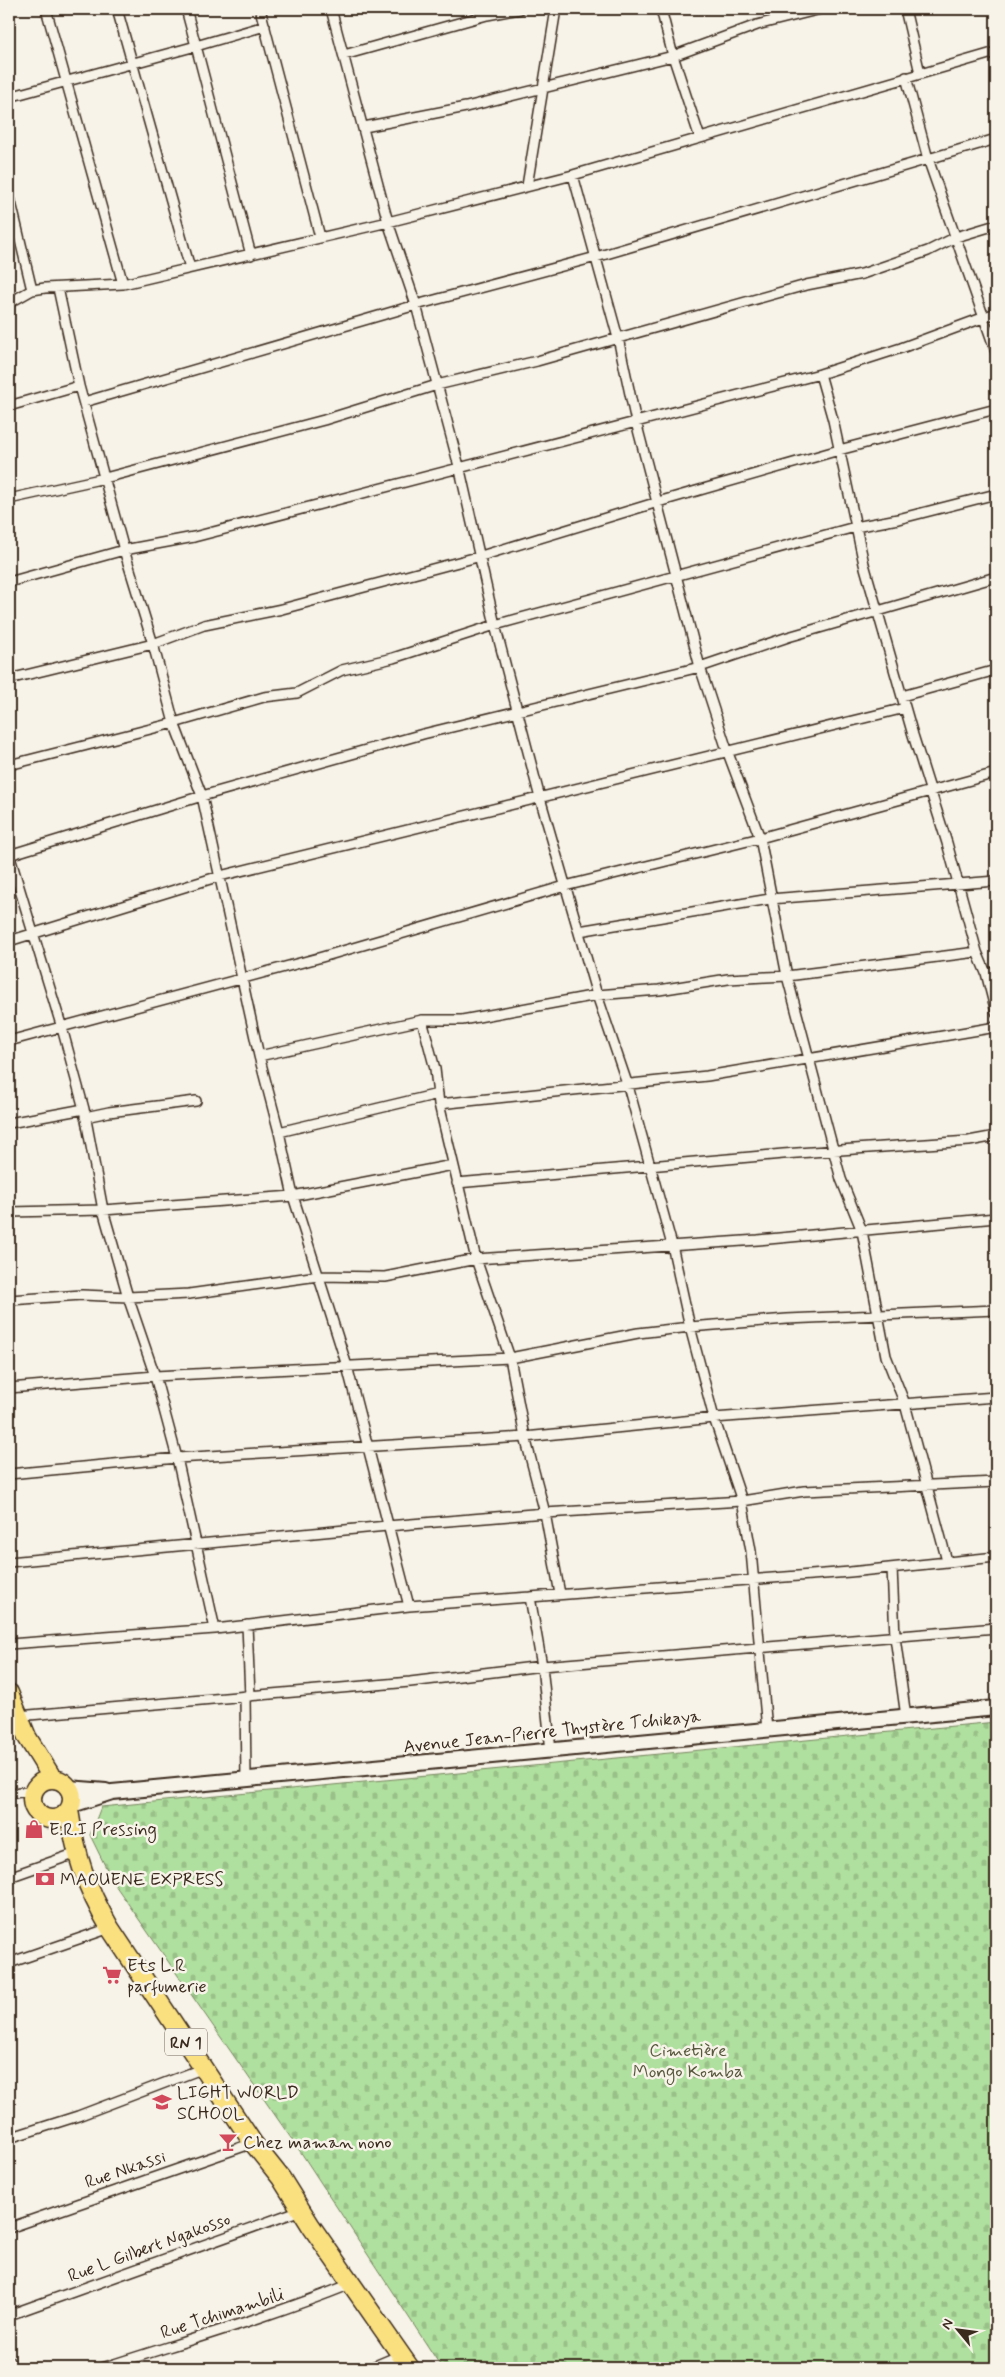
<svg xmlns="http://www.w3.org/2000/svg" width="1005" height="2377" font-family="Mynerve,sans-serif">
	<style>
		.cemetery { fill: url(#cemetery-stones); stroke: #76855e }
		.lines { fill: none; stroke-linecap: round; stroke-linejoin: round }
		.street-casing { stroke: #3b2a1e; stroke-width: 12 }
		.secondary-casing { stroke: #3b2a1e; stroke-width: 18 }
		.highway-casing { stroke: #3b2a1e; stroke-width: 21 }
		.street { stroke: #f7f3e8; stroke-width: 9 }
		.secondary { stroke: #f7f3e8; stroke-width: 14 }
		.highway { stroke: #fbe080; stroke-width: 18 }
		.labels { text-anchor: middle; stroke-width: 5; stroke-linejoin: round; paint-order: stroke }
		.shield { fill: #f7f3e8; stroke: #73665b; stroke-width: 1 }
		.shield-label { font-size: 16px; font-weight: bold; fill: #3b2a1e }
		.street-label { font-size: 18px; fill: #3b2a1e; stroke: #f7f3e8 }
		.poi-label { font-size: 18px; fill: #3b2a1e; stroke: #f7f3e8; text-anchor: start }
		.park-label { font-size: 18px; fill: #58583e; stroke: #f7f3e8 }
	</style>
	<defs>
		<pattern id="cemetery-stones" width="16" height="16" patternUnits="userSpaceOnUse" patternTransform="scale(1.25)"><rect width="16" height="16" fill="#b0e09f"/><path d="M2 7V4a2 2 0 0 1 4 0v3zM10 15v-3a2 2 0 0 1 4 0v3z" fill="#98c088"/></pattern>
	</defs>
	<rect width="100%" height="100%" fill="#f7f3e8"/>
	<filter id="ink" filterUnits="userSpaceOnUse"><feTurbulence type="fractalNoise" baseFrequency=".02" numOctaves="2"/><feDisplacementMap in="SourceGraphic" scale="10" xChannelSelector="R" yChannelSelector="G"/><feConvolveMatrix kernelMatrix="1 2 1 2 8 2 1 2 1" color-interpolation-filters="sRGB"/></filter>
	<g filter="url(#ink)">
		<path class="cemetery" d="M996,1722V2368H442L302,2154L113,1882L90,1835L101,1807Z"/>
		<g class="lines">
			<g class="street-casing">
				<path id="street" d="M46,9L123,284
					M117,9L190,268
					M260,9L320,237
					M331,9L388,222L416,305L460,470L495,625L540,798L597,995L628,1086L672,1245L690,1327L714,1418L742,1501L751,1551L767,1730
					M661,9L673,56L700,138
					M905,9L920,73
					M344,55L487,15L520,9
					M906,77L928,159L996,352
					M9,97L196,46L186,9
					M364,127L466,107L673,56L757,25L821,9
					M573,175L618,338L636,422L700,667L728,753L760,838L787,976L841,1179L862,1231L886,1356L905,1404L947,1561
					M527,186L556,9
					M9,194L32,290
					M251,255L196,46L265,26
					M58,288L79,386L124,550L153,644L174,723L202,796L259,1056L279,1132L293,1196L347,1366L409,1606L530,1597L542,1666L551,1751
					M9,303L32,290L45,288L123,284L388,222L573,175L996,52
					M820,374L833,420L864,564L913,735L947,843L977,952L986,973L996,1012
					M84,402L416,305L596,257L996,139
					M9,406L79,386
					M9,499L105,478L324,420L437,385L537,361L806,285L862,274L928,251L956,237L996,225
					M9,582L124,550L194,537L820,374L901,348L996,313
					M9,679L153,644L204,625L282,609L481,556L658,502L839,450L996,409
					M902,696L996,670
					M9,765L174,723L264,697L297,693L342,670L393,658L495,625L855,527L898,519L996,494
					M9,854L62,1028L84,1109L103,1210L128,1297L155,1376L177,1458L215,1629
					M9,855L202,796L423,734L700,667L788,637L996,577
					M579,931L770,899L996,881
					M9,941L220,876L905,708
					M986,973L996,972
					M422,1020L435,1069L439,1104L476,1259L510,1358L525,1437L545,1513L560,1594
					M9,1041L322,957L565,886L760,838L996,773
					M259,1056L422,1020H462L597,995L659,990L728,979L787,976L977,952
					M439,1104L707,1076L996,1027
					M85,1117L109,1112L196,1101
					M9,1123L84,1109
					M279,1132L438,1094
					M457,1183L783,1154L969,1141L996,1136
					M9,1212L103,1210L293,1196L453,1165
					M9,1300L82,1295L128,1297L189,1294L318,1276L385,1277L476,1259L758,1240L996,1218
					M9,1388L155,1376L510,1358L638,1333L690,1327L787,1319L996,1310
					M9,1474L177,1458L525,1437L714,1418L996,1397
					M9,1562L387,1526L545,1513L742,1501L804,1491L996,1482
					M892,1568L895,1637L906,1717
					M530,1597L850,1572L996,1557
					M247,1625L250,1696
					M9,1644L215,1629L409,1606
					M245,1696L246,1780
					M18,1716L410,1682L542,1666L996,1628
					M9,1794L20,1792L33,1793
					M9,1877L77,1853
					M9,1963L110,1928
					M9,2138L78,2116L204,2068
					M9,2228L253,2143
					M9,2315L301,2210
					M9,2361L11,2368
					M102,2368C185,2341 269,2317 351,2284
					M370,2368L401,2355"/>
			</g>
			<g class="secondary-casing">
				<path id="secondary" d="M68,1788L106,1791
					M72,1805L112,1792L996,1708"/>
			</g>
			<g class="highway-casing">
				<path id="highway" d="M9,1693L27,1737L53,1779
					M32 1799a20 20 0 1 1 40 0a20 20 0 1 1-40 0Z
					M69,1810C76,1857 86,1887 110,1928L253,2143L281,2178L311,2226L410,2368"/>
			</g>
			<use href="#street" class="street"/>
			<use href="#secondary" class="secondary"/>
			<use href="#highway" class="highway"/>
		</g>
	</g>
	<defs>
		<g id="shop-bare" transform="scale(1.5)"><path d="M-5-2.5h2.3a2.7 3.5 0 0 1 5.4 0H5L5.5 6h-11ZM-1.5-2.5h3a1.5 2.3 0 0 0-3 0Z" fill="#d1495b" stroke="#f7f3e8" stroke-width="2.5" paint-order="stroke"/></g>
		<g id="bank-bare" transform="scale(1.5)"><path d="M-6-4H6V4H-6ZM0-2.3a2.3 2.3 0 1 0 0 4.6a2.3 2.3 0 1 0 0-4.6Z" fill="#d1495b" stroke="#f7f3e8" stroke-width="2.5" paint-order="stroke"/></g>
		<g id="supermarket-bare" transform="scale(1.5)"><path d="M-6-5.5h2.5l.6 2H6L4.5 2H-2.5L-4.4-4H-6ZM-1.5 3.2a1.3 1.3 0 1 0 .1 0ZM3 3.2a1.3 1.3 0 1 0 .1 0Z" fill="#d1495b" stroke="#f7f3e8" stroke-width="2.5" paint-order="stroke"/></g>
		<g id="school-bare" transform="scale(1.5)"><path d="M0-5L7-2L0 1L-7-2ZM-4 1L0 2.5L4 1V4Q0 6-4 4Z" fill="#d1495b" stroke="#f7f3e8" stroke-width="2.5" paint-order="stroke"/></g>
		<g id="bar-bare" transform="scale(1.5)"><path d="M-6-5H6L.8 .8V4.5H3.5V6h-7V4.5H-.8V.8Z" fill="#d1495b" stroke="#f7f3e8" stroke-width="2.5" paint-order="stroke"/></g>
	</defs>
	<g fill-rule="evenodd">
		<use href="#shop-bare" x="34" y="1829"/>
		<use href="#bank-bare" x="45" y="1879"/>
		<use href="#supermarket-bare" x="112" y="1975"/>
		<use href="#school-bare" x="162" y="2102"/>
		<use href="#bar-bare" x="228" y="2142"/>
	</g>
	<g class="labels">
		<rect class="shield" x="165" y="2028.5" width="42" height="27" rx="4"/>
		<g class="shield-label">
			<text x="186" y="2048">RN 1</text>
		</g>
		<g class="street-label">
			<text transform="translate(552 1731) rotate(-6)" y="6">Avenue Jean-Pierre Thystère Tchikaya</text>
			<text transform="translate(125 2169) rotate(-19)" y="6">Rue Nkassi</text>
			<text transform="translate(149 2247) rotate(-20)" y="6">Rue L Gilbert Ngakosso</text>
			<text transform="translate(222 2313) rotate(-18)" y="6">Rue Tchimambili</text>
		</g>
		<g class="poi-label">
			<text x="49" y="1835">E.R.I Pressing</text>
			<text x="60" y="1885">MAOUENE EXPRESS</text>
			<text x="127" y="1971">Ets L.R<tspan x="127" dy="21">parfumerie</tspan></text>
			<text x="177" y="2098">LIGHT WORLD<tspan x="177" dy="21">SCHOOL</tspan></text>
			<text x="243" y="2148">Chez maman nono</text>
		</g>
		<g class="park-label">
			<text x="688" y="2056">Cimetière<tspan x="688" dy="21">Mongo Komba</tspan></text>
		</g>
	</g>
	<rect width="1005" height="2377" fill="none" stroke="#f7f3e8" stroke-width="30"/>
	<rect x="15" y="15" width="975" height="2347" fill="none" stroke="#3b2a1e" stroke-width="2" filter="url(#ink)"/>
	<g transform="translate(958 2330) rotate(299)" stroke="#f7f3e8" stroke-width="4" paint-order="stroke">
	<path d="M0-4L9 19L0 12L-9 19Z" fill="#3b2a1e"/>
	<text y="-8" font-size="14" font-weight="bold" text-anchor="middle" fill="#3b2a1e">N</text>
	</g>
</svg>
